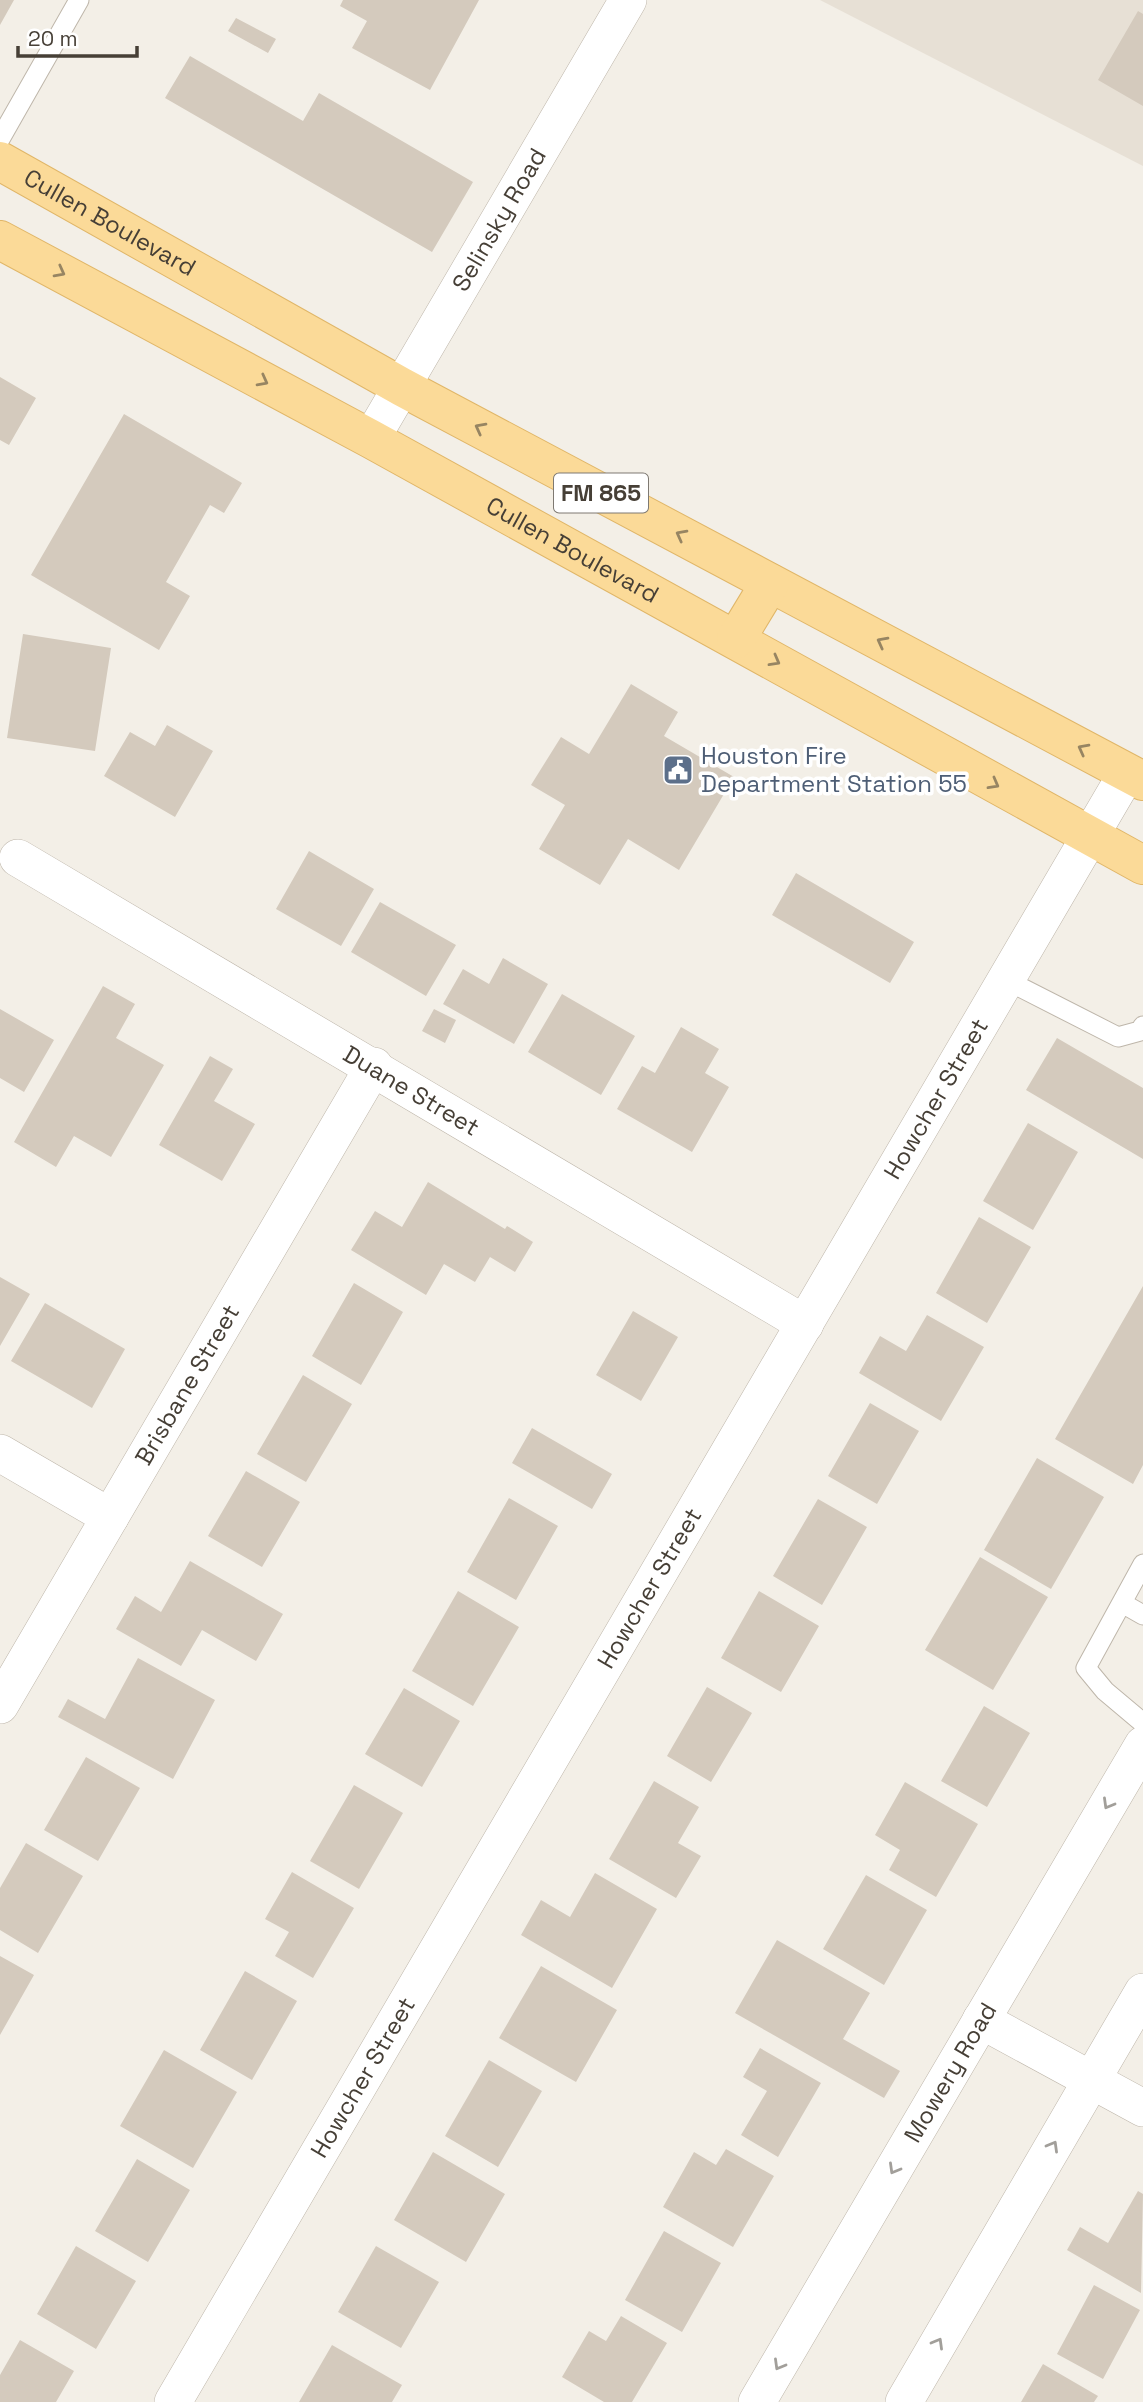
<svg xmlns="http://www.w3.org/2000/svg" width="1143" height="2402" font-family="'Space Grotesk',sans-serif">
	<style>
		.residential { fill: #e7e0d5 }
		.building { fill: #d4cabd }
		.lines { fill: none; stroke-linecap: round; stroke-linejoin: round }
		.service-casing { stroke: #beb6aa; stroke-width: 21 }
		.minor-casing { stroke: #beb6aa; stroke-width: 38 }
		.primary-casing { stroke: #e0b668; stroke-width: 40 }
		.service { stroke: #fff; stroke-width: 19 }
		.minor { stroke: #fff; stroke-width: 37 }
		.primary { stroke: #fbda98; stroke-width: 38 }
		.oneway { stroke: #978562 }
		.oneway2 { stroke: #a29f9a }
		.labels { text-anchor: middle; stroke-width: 7; stroke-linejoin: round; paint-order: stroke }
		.shield { fill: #fff; stroke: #7e7972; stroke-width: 2 }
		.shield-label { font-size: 23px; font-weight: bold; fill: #463f36 }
		.street-label { font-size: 24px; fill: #463f36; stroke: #fff }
		.service-label { font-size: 24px; fill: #4e5e75; stroke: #fff; text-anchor: start }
	</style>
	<rect width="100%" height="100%" fill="#f3efe7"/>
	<path class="residential" d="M820,0H1143V166Z"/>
	<path class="building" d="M0,0H14L0,25Z
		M343,0H479L430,90L352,48L367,21L340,6Z
		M1138,11L1143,14V106L1098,80Z
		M236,18L276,39L268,53L228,31Z
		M190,56L303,121L319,93L473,182L432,252L165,98Z
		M0,377L36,398L9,445L0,440Z
		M124,414L242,483L224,513L210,505L166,582L190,596L159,650L31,575Z
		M23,634L111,648L95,751L7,738Z
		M631,684L678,712L664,736L734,777L679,870L628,839L600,885L539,849L565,805L531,785L561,737L589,754Z
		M167,725L213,751L175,817L104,776L130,732L155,746Z
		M309,851L374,889L341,946L276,909Z
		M796,873L914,942L890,983L772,915Z
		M380,902L456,945L426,996L351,952Z
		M503,958L548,984L514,1044L443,1004L463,969L489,984Z
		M103,986L135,1004L116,1038L164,1065L111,1157L74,1136L56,1167L14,1142Z
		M562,994L635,1036L601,1095L528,1052Z
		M0,1009L54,1040L24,1092L0,1078Z
		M434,1009L456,1020L445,1043L422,1031Z
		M681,1027L719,1049L705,1073L729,1087L692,1152L617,1109L642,1066L655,1073Z
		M1057,1038L1143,1088V1159L1026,1090Z
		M210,1056L233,1069L214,1101L255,1124L222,1181L159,1145Z
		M1028,1123L1078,1152L1033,1230L983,1201Z
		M428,1182L505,1229L507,1226L533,1242L515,1272L490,1257L475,1282L444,1264L426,1295L351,1250L375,1211L402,1227Z
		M979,1217L1031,1247L987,1323L936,1293Z
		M0,1277L30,1294L0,1346Z
		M354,1283L403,1312L361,1385L312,1356Z
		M1143,1286V1465L1133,1484L1055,1439Z
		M45,1303L125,1349L92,1408L11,1361Z
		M633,1311L678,1337L641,1401L596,1375Z
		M927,1315L984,1347L941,1421L859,1373L880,1336L906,1351Z
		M303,1375L352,1404L306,1482L257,1454Z
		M870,1403L919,1431L877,1504L828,1476Z
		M532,1428L612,1474L592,1509L512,1463Z
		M1037,1458L1104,1497L1051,1589L984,1550Z
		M246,1471L300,1502L262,1567L208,1536Z
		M509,1498L558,1526L516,1600L467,1572Z
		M818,1499L867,1527L822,1605L773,1576Z
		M980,1557L1048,1597L993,1690L925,1650Z
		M190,1561L283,1614L256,1661L202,1630L181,1666L116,1629L135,1596L161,1612Z
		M458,1591L519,1627L473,1706L412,1671Z
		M759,1591L819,1626L781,1692L721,1658Z
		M138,1658L215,1700L173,1779L58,1717L68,1699L105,1719Z
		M707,1687L752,1713L711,1782L667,1756Z
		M404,1688L460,1721L422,1787L365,1754Z
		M984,1706L1030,1733L987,1807L941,1781Z
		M86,1757L140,1788L98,1861L44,1830Z
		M654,1781L699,1807L678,1843L701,1856L676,1898L609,1859Z
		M905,1782L978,1824L936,1897L889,1870L900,1850L875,1835Z
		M354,1785L403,1813L359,1889L310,1861Z
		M26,1843L83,1876L38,1953L0,1930V1888Z
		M292,1872L354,1908L313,1978L275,1956L289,1932L265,1919Z
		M595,1873L657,1909L612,1988L521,1935L541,1900L570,1917Z
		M866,1875L927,1910L884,1985L823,1949Z
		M777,1940L870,1993L843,2039L900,2071L884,2098L735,2013Z
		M0,1956L34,1975L0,2035Z
		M541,1966L617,2010L576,2082L499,2038Z
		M245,1971L297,2001L252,2080L200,2050Z
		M760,2048L821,2083L778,2157L741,2135L767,2091L743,2077Z
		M164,2050L237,2092L193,2168L120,2126Z
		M489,2060L542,2091L498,2167L445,2136Z
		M726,2149L774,2176L733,2247L663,2207L694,2152L716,2165Z
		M433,2152L505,2194L466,2262L394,2220Z
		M137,2159L190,2190L148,2262L95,2231Z
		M1138,2191L1143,2194L1141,2293L1067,2250L1080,2227L1108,2243Z
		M664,2231L721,2263L682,2332L625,2300Z
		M76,2246L136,2281L96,2349L37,2314Z
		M376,2246L439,2282L401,2348L338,2312Z
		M1094,2285L1140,2310L1103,2379L1057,2354Z
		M621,2316L667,2343L632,2402H604L562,2377L589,2331L606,2341Z
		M20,2340L74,2371L56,2402H0V2375Z
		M332,2345L402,2385L392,2402H299Z
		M1043,2364L1098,2396L1094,2402H1021Z"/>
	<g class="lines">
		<g class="service-casing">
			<path id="service" d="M0,139L79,0
				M1006,980L1118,1037L1140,1031L1143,1026
				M1143,1564L1086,1668L1105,1691L1143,1723
				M1122,1603L1143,1615"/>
		</g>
		<g class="minor-casing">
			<g id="minor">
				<path id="s1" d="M371,439L628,0"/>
				<path id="s2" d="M18,858L805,1324"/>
				<path d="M0,1453L110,1517"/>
				<path id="s3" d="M0,1705L374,1066"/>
				<path d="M981,2020L1143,2108"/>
				<path id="s4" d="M173,2402L1127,773"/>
				<path id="s5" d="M757,2402L1143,1745"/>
				<path d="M904,2402L1143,1992"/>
			</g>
		</g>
		<g class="primary-casing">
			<g id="primary">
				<path id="s6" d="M0,161L402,387L1143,781"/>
				<path id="s7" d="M0,240L371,439L1143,865"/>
				<path d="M736,639L770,583"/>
			</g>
		</g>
		<use href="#service" class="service"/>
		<use href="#minor" class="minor"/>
		<use href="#primary" class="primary"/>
	</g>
	<defs><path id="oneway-chevron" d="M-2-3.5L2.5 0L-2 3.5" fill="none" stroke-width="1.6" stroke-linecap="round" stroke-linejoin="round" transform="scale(1.75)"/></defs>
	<g class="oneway">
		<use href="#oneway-chevron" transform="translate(60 272) rotate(28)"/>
		<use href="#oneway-chevron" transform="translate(263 381) rotate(28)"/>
		<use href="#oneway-chevron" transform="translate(480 428) rotate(-152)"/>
		<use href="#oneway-chevron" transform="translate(681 535) rotate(-152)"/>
		<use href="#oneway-chevron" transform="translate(882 642) rotate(-152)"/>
		<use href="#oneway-chevron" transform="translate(775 661) rotate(29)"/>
		<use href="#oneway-chevron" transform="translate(1083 749) rotate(-152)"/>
		<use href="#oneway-chevron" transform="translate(994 784) rotate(29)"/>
	</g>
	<g class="oneway2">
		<use href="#oneway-chevron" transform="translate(1108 1804) rotate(120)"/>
		<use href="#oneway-chevron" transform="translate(1053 2146) rotate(-60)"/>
		<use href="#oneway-chevron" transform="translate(894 2169) rotate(120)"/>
		<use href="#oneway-chevron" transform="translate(938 2343) rotate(-60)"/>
		<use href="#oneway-chevron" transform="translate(779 2365) rotate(120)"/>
	</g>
	<defs>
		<g id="civic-square" transform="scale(1.575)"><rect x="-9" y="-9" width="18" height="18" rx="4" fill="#5c6f8a" stroke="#fff"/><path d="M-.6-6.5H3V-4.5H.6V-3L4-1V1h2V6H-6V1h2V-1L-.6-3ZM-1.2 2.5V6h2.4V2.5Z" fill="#fff"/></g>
	</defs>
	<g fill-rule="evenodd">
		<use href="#civic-square" x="678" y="770"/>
	</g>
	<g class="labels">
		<rect class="shield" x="554" y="473.5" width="94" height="39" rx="5"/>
		<g class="shield-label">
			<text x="601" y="501">FM 865</text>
		</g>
		<g class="street-label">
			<text dy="8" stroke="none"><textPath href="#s1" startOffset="254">Selinsky Road</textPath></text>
			<text dy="8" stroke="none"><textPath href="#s6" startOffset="126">Cullen Boulevard</textPath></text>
			<text dy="8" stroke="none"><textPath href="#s7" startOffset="651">Cullen Boulevard</textPath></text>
			<text dy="8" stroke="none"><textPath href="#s2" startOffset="457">Duane Street</textPath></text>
			<text dy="8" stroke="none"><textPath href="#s4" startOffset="1510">Howcher Street</textPath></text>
			<text dy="8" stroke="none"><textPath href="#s3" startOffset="371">Brisbane Street</textPath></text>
			<text dy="8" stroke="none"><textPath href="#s4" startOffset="943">Howcher Street</textPath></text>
			<text dy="8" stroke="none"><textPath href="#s5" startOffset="382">Mowery Road</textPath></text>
			<text dy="8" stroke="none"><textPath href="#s4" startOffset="376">Howcher Street</textPath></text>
		</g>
		<g class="service-label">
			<text x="701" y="764">Houston Fire<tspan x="701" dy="28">Department Station 55</tspan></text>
		</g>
	</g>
	<path d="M18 46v10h119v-10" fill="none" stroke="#463f36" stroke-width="3.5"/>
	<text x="28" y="46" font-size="21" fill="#463f36" stroke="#ffffff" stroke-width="5" paint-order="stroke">20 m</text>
</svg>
